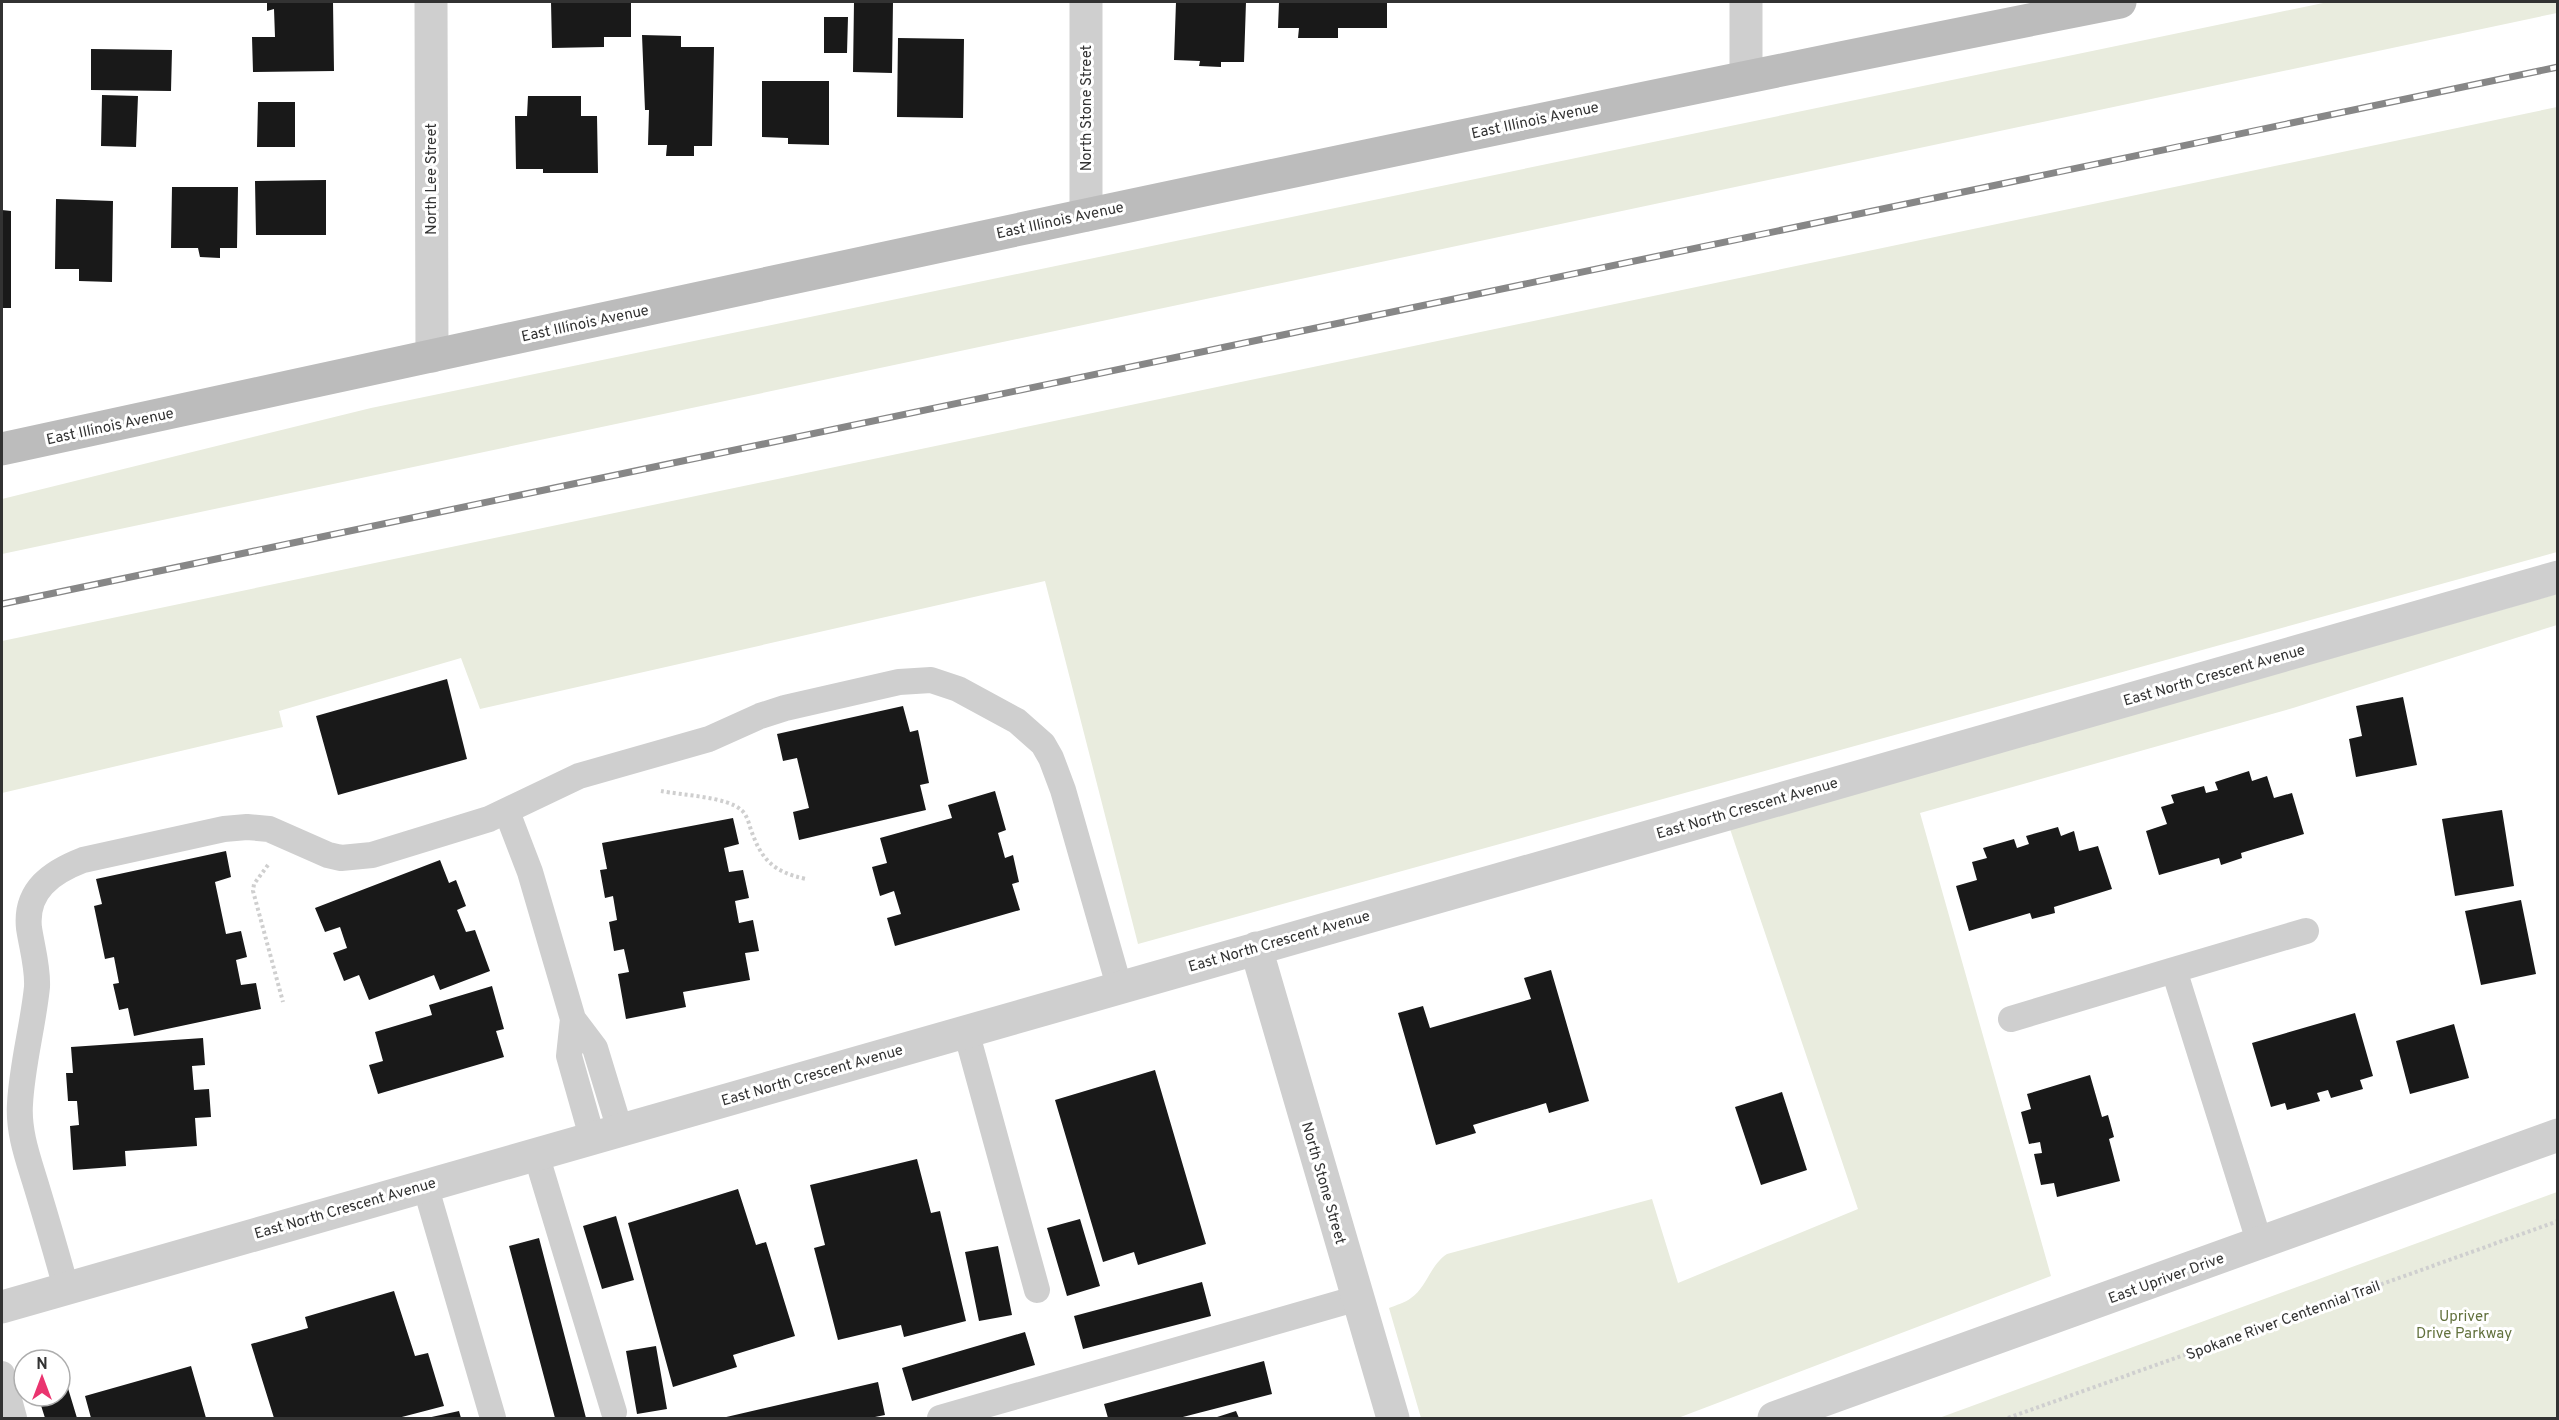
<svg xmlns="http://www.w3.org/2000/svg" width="2559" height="1420" font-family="Overpass,sans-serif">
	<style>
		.green { fill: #e9ecde }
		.building { fill: #191919 }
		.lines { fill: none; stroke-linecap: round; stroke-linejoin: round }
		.path { stroke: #cfcfcf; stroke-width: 4; stroke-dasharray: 3 3; stroke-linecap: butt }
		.service { stroke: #cfcfcf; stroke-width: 26 }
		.minor { stroke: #cfcfcf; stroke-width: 33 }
		.tertiary { stroke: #cfcfcf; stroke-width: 33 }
		.secondary { stroke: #bcbcbc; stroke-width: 33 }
		.rail-casing { stroke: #878787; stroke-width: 7 }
		.rail { stroke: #fff; stroke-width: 4.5; stroke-dasharray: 14; stroke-linecap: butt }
		.labels { text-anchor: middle; stroke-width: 6; stroke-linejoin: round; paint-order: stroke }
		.street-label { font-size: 15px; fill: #323232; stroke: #fff }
		.park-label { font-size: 15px; fill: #62713d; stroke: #fff }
	</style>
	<rect width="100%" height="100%" fill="#fff"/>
	<path class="green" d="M2328,2H2557V13L2,554V499L371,408Z
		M2557,107V552L1138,944L1045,581L480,709L461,658L279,711L283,727L2,793V641Z
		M2557,594V625L2293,708L1920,813L2051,1276L1678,1418H1421L1389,1308C1396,1305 1405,1303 1411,1298C1427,1287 1430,1265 1447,1254L1652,1199L1678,1283L1858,1209L1730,829Z
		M2557,1192L2558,1417L2554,1418H1939Z"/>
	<path class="building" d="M267,2H333L334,71L253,72L252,37H275L274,9L267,11Z
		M551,2H631V37H604V47L552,48Z
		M854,2H893L892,73L853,72Z
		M1176,2H1246L1244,62H1221V67L1199,66L1200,61L1174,60Z
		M1279,2H1387V28H1338V38H1298L1299,28H1278Z
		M824,17H848L847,53H824Z
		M642,35L681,36V47H714L712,146H694V156H666L667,145H648L649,110H645Z
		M898,38L964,39L963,118L897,117Z
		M91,49L172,50L171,91L91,90Z
		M762,81H829V145L788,144V138L762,137Z
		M102,95L138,96L136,147L101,146Z
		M528,96H581V116H597L598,173H543V169H516L515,116H527Z
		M258,102H295V147H257Z
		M326,180V235H256L255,181Z
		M172,187H238L237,248H220V258L200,257L198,248H171Z
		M56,199L113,201L112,282L79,281V269H55Z
		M2,210L11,211V308H2Z
		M447,679L467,759L338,795L316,716Z
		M2403,697L2417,765L2356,777L2349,739L2362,736L2356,706Z
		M903,706L910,732L918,730L929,783L920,785L926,810L799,840L793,812L809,808L797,758L783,761L777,734Z
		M2249,771L2252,781L2267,776L2274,798L2292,793L2304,834L2241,853L2242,858L2221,865L2219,858L2159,875L2146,831L2167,824L2161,807L2174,803L2171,795L2204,786L2206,793L2218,790L2215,782Z
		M995,791L1006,830L998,833L1005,858L1013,855L1019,882L1012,884L1020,910L895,946L887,918L901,914L894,891L880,896L872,867L887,863L880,838L952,818L948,805Z
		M2502,810L2514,886L2455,896L2442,819Z
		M733,818L739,844L724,848L729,872L743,870L749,898L735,901L739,923L753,920L759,951L745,953L750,980L683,992L686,1007L626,1019L618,974L629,972L624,949L614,951L609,922L617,920L613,896L605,898L600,870L607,869L602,843Z
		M2058,827L2061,836L2074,831L2079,851L2098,846L2112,889L2054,907L2055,913L2032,919L2030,913L1969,931L1956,886L1977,880L1972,862L1987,858L1983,848L2014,839L2017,848L2029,844L2026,836Z
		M226,851L231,877L215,882L226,934L241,931L247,957L236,960L241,985L256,983L261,1009L134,1036L128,1008L119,1010L113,984L119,983L114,957L105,959L94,906L102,904L96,879Z
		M440,860L449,883L456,880L466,906L457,910L466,932L475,930L490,971L440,990L434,975L369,1000L359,975L344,981L333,953L347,948L340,927L325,932L315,908Z
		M2521,900L2536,974L2481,985L2465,911Z
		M1551,970L1589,1101L1549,1113L1546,1103L1473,1125L1476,1133L1436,1145L1398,1013L1423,1006L1430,1028L1531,999L1524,978Z
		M492,986L504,1029L496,1031L504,1057L378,1094L369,1065L383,1061L375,1032L432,1015L429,1005Z
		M2355,1013L2373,1076L2360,1080L2363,1089L2331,1098L2328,1090L2317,1093L2320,1101L2287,1110L2285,1103L2271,1107L2252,1043Z
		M2454,1024L2469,1078L2410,1094L2396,1041Z
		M203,1038L205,1065L192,1066L194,1090L209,1089L211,1117L195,1118L197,1146L125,1151L126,1166L73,1170L70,1126L79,1125L77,1101H68L66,1073H73L71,1047Z
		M1155,1070L1206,1244L1138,1265L1134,1252L1103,1262L1055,1100Z
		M2090,1075L2102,1117L2108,1115L2114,1137L2109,1139L2120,1181L2057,1197L2054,1183L2041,1185L2034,1154L2042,1153L2040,1142L2029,1144L2021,1112L2031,1109L2027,1094Z
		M1782,1092L1807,1170L1761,1185L1735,1107Z
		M917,1159L931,1213L940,1211L966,1321L904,1337L901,1325L838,1340L814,1248L825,1245L810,1185Z
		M738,1189L756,1245L766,1242L795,1336L733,1355L737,1367L673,1387L628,1223Z
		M616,1216L634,1280L602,1289L583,1226Z
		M1080,1219L1100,1286L1067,1296L1047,1228Z
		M539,1238L586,1418H555L509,1246Z
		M998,1246L1012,1315L979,1321L965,1252Z
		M1202,1282L1211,1316L1083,1349L1074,1316Z
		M394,1291L415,1356L428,1353L444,1406L398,1418H274L251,1344L308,1328L305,1317Z
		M1025,1332L1035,1365L912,1401L902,1368Z
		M656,1346L667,1409L637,1414L626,1351Z
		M1264,1361L1272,1394L1179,1418H1108L1104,1404Z
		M191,1366L206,1418H91L85,1396Z
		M64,1375L77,1418H45L38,1396H60V1376Z
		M878,1382L885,1415L870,1418H722Z
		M459,1411L461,1418H427Z
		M1236,1411L1239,1418H1214Z"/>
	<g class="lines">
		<path class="path" d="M661,791C681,795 728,797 741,810C747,814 749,824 751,830C762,861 774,872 806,879
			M268,865L254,884L253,891L283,1002
			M2008,1418L2558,1221"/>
		<path class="service" d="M507,812L530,872L573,1019L595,1048L620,1130
			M2174,970L2306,931
			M573,1019L569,1056L592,1137
			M2011,1019L2174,970L2260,1244
			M966,1031L1037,1290
			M536,1154L614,1412
			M425,1185L493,1418
			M66,1288C57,1255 47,1221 37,1188C29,1161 18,1133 20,1104C22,1065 33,1026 37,987C38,967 32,948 29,928C25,890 52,872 83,860L224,829L247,827L269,829L328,855L341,858L372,855L489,819L579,776L709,739L760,716L785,708L899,682L931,680L958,689L1017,721L1043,744L1051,758L1063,790L1119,986
			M2,1374L14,1418
			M940,1418L1358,1298"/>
		<path class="minor" d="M431,2L432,356
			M1746,2V76
			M1086,215V2
			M1256,948L1393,1418
			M2,1307L2558,577"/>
		<path class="tertiary" d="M1774,1418L2558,1135"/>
		<path class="secondary" d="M2,449C707,296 1412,142 2120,2"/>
		<g class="rail-casing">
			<path id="rail" d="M2,604L2558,67"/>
		</g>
		<use href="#rail" class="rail"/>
	</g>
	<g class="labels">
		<g class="street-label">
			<text transform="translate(1086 108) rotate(-90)" y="5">North Stone Street</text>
			<text transform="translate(1535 120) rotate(-12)" y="5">East Illinois Avenue</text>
			<text transform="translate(431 179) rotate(-90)" y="5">North Lee Street</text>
			<text transform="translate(1060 220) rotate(-12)" y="5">East Illinois Avenue</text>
			<text transform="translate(585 323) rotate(-12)" y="5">East Illinois Avenue</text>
			<text transform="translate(110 426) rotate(-12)" y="5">East Illinois Avenue</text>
			<text transform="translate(2214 675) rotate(-16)" y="5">East North Crescent Avenue</text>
			<text transform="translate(1747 808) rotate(-16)" y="5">East North Crescent Avenue</text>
			<text transform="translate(1279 941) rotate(-16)" y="5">East North Crescent Avenue</text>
			<text transform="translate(812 1075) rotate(-16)" y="5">East North Crescent Avenue</text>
			<text transform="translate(1324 1183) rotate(74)" y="5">North Stone Street</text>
			<text transform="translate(345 1208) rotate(-16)" y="5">East North Crescent Avenue</text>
			<text transform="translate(2166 1278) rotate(-20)" y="5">East Upriver Drive</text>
			<text transform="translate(2283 1320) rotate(-20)" y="5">Spokane River Centennial Trail</text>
		</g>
		<g class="park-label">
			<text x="2464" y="1321">Upriver<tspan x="2464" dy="17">Drive Parkway</tspan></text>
		</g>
	</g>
	<rect width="2559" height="1420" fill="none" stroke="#323232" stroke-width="6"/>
	<g transform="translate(42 1378)"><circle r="28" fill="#ffffff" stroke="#adadad" stroke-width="1.5"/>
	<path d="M0-4.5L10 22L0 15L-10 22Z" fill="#ea346f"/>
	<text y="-9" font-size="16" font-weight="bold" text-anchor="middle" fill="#323232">N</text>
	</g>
</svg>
